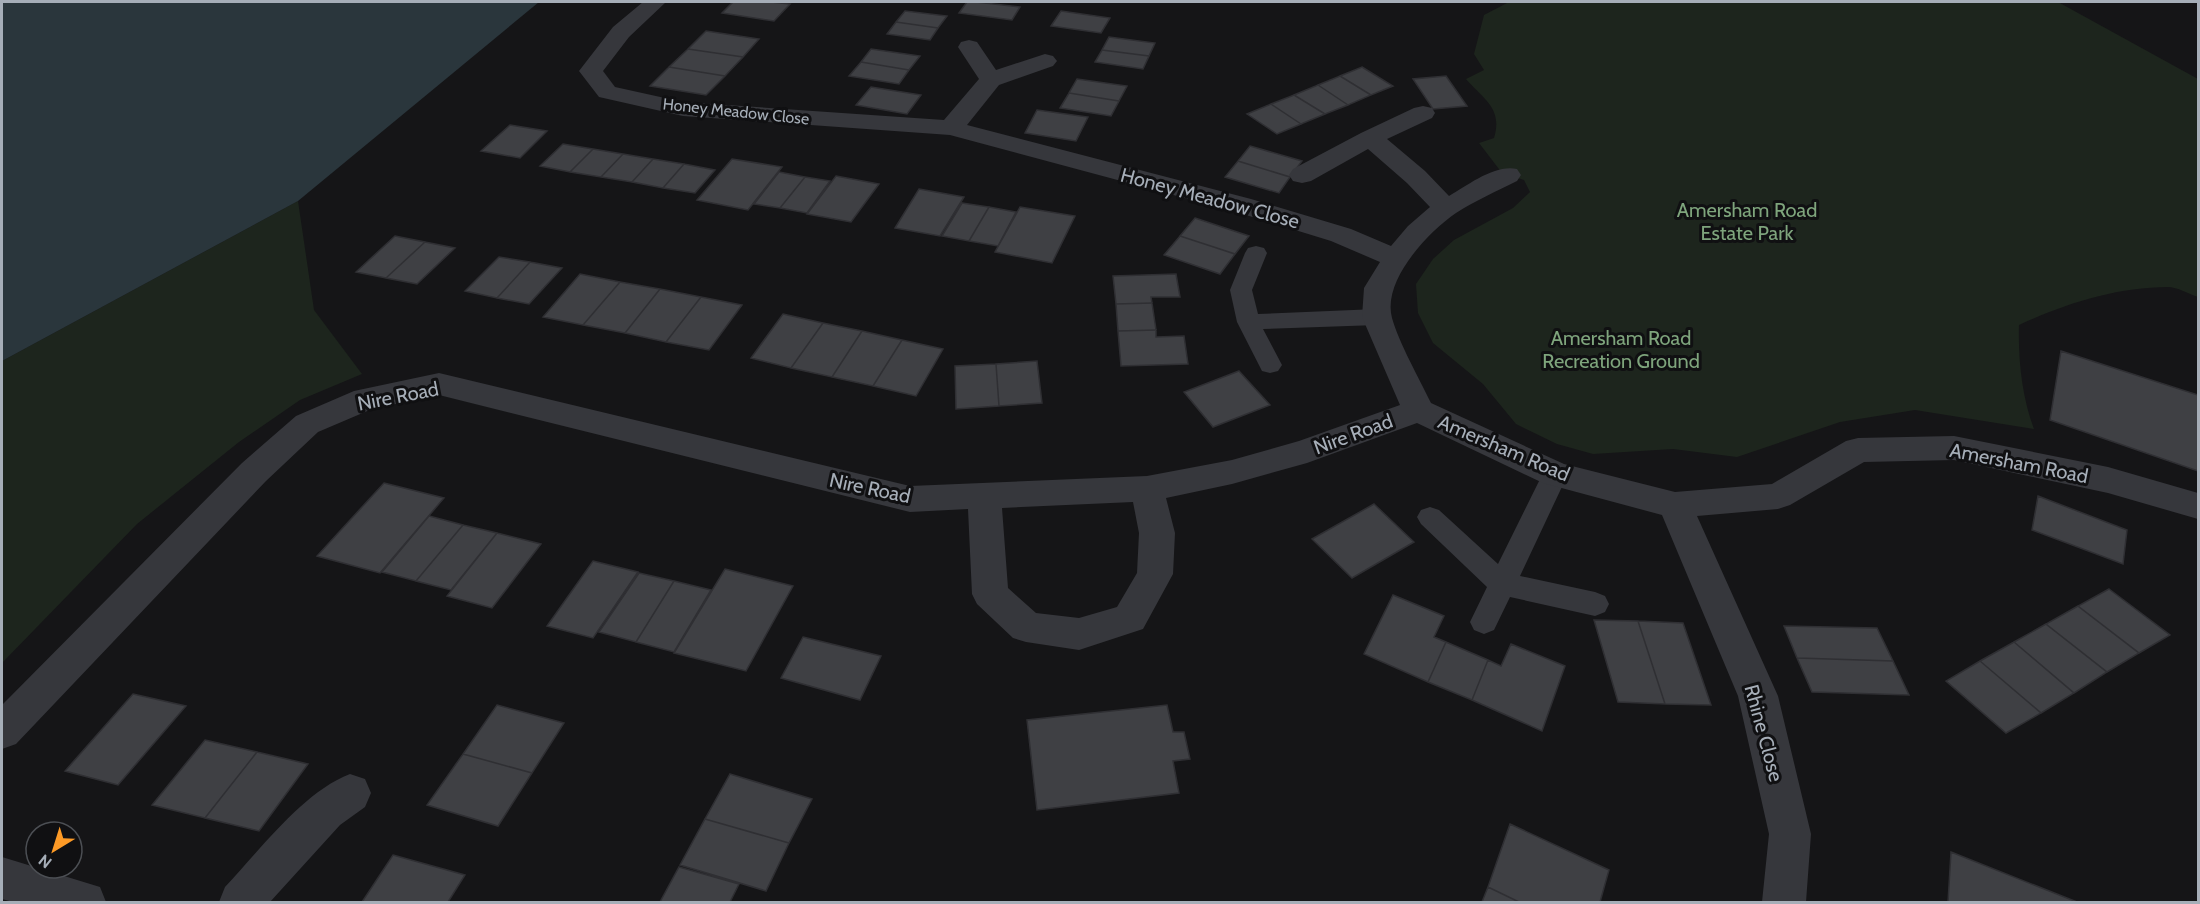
<svg xmlns="http://www.w3.org/2000/svg" width="2200" height="904" font-family="Cabin,sans-serif">
	<style>
		.green { fill: #1d251d }
		.water { fill: #2a363c }
		.building { fill: #3f4044; stroke: #2f2f33; stroke-width: 1.5 }
		.lines { fill: none; stroke-linecap: round; stroke-linejoin: round }
		.service { fill: #36373c; fill-rule: evenodd }
		.minor { fill: #36373c; fill-rule: evenodd }
		.labels { text-anchor: middle; stroke-width: 6; stroke-linejoin: round; paint-order: stroke }
		.far-street-label { font-size: 16px; fill: #a6aeb8; stroke: #101012 }
		.street-label { font-size: 20px; fill: #a6aeb8; stroke: #101012 }
		.park-label { font-size: 20px; fill: #7ea47c; stroke: #101012 }
	</style>
	<rect width="100%" height="100%" fill="#151517"/>
	<path class="green" d="M1509,2H2058L2198,79V297C2189,294 2177,287 2168,287C2117,287 2064,304 2019,325C2018,360 2022,397 2034,429L1915,410L1840,422L1737,457L1673,449L1593,454L1557,444L1516,424L1483,384L1433,343L1418,313L1416,284L1433,259L1454,240L1513,208L1530,192L1524,180L1502,173L1479,143L1494,138C1503,108 1484,100 1466,79L1484,70L1474,54L1484,15Z
		M298,201L314,310L362,374L300,400L239,442L137,524L2,663V361Z"/>
	<path class="water" d="M2,2H539L298,201L2,361Z"/>
	<path class="building" d="M733,2H771L790,4L774,21L722,13Z
		M967,2H976L1020,7L1012,20L959,13Z
		M905,11L947,16L938,28L896,22Z
		M1061,11L1110,18L1101,33L1051,26Z
		M896,22L938,28L930,40L887,34Z
		M706,31L759,39L743,57L688,49Z
		M1109,37L1155,43L1149,56L1102,50Z
		M688,49L743,57L725,76L669,67Z
		M871,49L920,56L909,70L861,62Z
		M1102,50L1149,56L1143,69L1095,62Z
		M861,62L909,70L899,84L849,76Z
		M669,67L725,76L706,95L650,86Z
		M1362,67L1393,86L1371,95L1340,76Z
		M1340,76L1371,95L1348,105L1318,85Z
		M1446,76L1467,106L1433,109L1413,79Z
		M1077,79L1127,86L1119,101L1069,93Z
		M1318,85L1348,105L1325,114L1294,95Z
		M871,87L921,95L907,114L856,105Z
		M1069,93L1119,101L1111,116L1060,108Z
		M1294,95L1325,114L1301,124L1271,104Z
		M1271,104L1301,124L1277,134L1247,114Z
		M1037,110L1088,117L1076,141L1025,133Z
		M510,125L547,131L520,158L481,151Z
		M563,144L593,149L570,172L540,166Z
		M1250,146L1302,161L1290,177L1238,161Z
		M593,149L623,154L601,177L570,172Z
		M623,154L653,159L632,182L601,177Z
		M653,159L684,164L663,188L632,182Z
		M732,159L782,167L748,210L697,200Z
		M1238,161L1290,177L1279,193L1225,177Z
		M684,164L715,170L695,193L663,188Z
		M779,172L805,177L780,208L754,204Z
		M836,176L879,184L851,222L807,214Z
		M805,177L830,181L807,213L780,208Z
		M919,189L964,197L940,236L895,228Z
		M962,203L989,207L969,241L942,236Z
		M989,207L1016,212L998,246L969,241Z
		M1020,207L1075,216L1052,263L995,252Z
		M1195,218L1249,236L1235,254L1180,236Z
		M395,236L425,242L386,278L356,272Z
		M1180,236L1235,254L1220,274L1164,255Z
		M425,242L455,248L417,284L386,278Z
		M499,257L530,262L497,298L465,291Z
		M530,262L562,268L529,304L497,298Z
		M580,274L620,282L583,325L543,317Z
		M1176,274L1180,297H1151L1152,303L1116,304L1113,276Z
		M620,282L660,289L625,333L583,325Z
		M660,289L701,297L666,342L625,333Z
		M701,297L742,305L709,350L666,342Z
		M1152,303L1156,330L1118,331L1116,304Z
		M783,314L823,323L791,368L751,358Z
		M823,323L862,331L832,377L791,368Z
		M1156,330V337L1184,336L1188,364L1121,366L1118,331Z
		M862,331L902,340L873,386L832,377Z
		M902,340L943,349L916,396L873,386Z
		M2061,351L2198,395V471L2050,420Z
		M1037,361L1042,403L999,406L996,364Z
		M996,364L999,406L956,409L955,366Z
		M1239,371L1270,405L1213,427L1184,392Z
		M384,483L444,498L380,573L317,556Z
		M2038,496L2127,530L2123,564L2032,530Z
		M1374,504L1414,542L1352,578L1312,539Z
		M429,516L463,525L416,581L382,572Z
		M463,525L497,533L451,590L416,581Z
		M497,533L541,544L492,608L447,596Z
		M593,561L638,572L593,638L547,626Z
		M725,569L793,586L746,671L674,653Z
		M639,573L674,581L636,642L599,632Z
		M674,581L711,590L674,652L636,642Z
		M2109,589L2170,635L2139,653L2078,606Z
		M1393,595L1444,616L1434,637L1446,642L1428,682L1364,654Z
		M2078,606L2139,653L2107,672L2046,624Z
		M1594,620L1638,621L1665,704L1618,702Z
		M1638,621L1683,623L1711,705L1665,704Z
		M2046,624L2107,672L2074,693L2014,642Z
		M1784,626L1877,628L1893,661L1797,658Z
		M803,637L881,656L860,700L781,678Z
		M1446,642L1488,660L1472,700L1428,682Z
		M2014,642L2074,693L2041,713L1980,661Z
		M1511,644L1565,666L1542,731L1472,700L1488,660L1501,666Z
		M1797,658L1893,661L1909,695L1812,692Z
		M1980,661L2041,713L2006,733L1946,681Z
		M133,694L186,706L118,785L65,771Z
		M497,705L564,723L532,773L463,754Z
		M1167,705L1173,732H1184L1190,759L1173,761L1179,793L1037,810L1027,720Z
		M205,740L257,752L205,818L152,805Z
		M257,752L308,764L259,831L205,818Z
		M463,754L532,773L498,826L427,805Z
		M730,774L812,799L789,843L705,819Z
		M705,819L789,843L766,891L680,865Z
		M1510,824L1609,870L1600,902H1519L1488,887Z
		M1951,852L2077,902H1948Z
		M393,855L465,875L448,902H362Z
		M679,867L739,884L730,902H660Z
		M1488,887L1519,902H1482Z"/>
	<g class="lines">
		<path class="service" d="M1256,246L1264,248L1267,253L1252,290L1258,314L1377,309L1385,312L1388,317L1385,322L1377,325L1263,329L1282,365L1278,371L1270,373L1262,371L1237,322L1230,290L1245,253L1248,248Z
			M1555,464L1564,467L1568,474L1520,576L1595,592L1605,596L1609,604L1605,612L1595,616L1510,597L1494,630L1484,634L1474,630L1470,622L1487,587L1421,524L1417,517L1421,510L1430,507L1439,510L1498,564L1546,467Z"/>
		<path class="minor" d="M643,2H666L629,37L603,71L615,87L683,102L944,120L979,79L958,47L961,42L969,40L977,42L996,70L1045,54L1053,56L1057,61L1053,66L999,85L967,125L1251,199L1351,229L1391,246L1408,226L1430,207L1407,183L1368,149L1311,181L1302,183L1293,181L1289,175L1293,169L1361,133L1414,108L1423,106L1432,108L1435,113L1432,118L1387,139L1425,171L1449,196C1468,185 1495,164 1517,169L1521,175L1517,181C1497,191 1475,201 1456,213C1427,233 1382,281 1392,318C1399,343 1419,378 1431,403L1564,464L1675,492L1772,484L1846,441L1858,438L1954,436L2108,467L2198,493V519L2108,493L1954,460L1864,462L1790,505L1778,509L1697,516L1778,696L1811,834L1806,902H1762L1769,834L1738,696L1662,515L1543,483L1417,423L1307,463L1232,484L1166,498L1175,533L1173,574L1143,629L1079,650L1026,642L1013,638L977,604L972,594L968,509L910,512L439,395L372,409L318,432L266,481L16,744L2,749V705L242,463L296,416L354,391L439,373L910,486L1147,476L1232,460L1299,441L1400,405L1362,317L1364,288L1380,262L1331,241L1233,211L950,135L683,116L599,97L579,71L613,27ZM1133,502L1139,533L1137,573L1117,607L1079,618L1036,613L1008,588L1002,508Z
			M350,774L365,779L371,793L365,807L340,825L270,902H219L225,887C260,850 303,792 350,774Z
			M2,857L100,887L106,902H13L2,899Z"/>
	</g>
	<g class="labels">
		<g class="far-street-label">
			<text transform="translate(736 111) rotate(6)" y="6">Honey Meadow Close</text>
		</g>
		<g class="street-label">
			<text transform="translate(1210 198) rotate(15)" y="7">Honey Meadow Close</text>
			<text transform="translate(398 396) rotate(-11)" y="7">Nire Road</text>
			<text transform="translate(1353 434) rotate(-20)" y="7">Nire Road</text>
			<text transform="translate(1504 448) rotate(23)" y="7">Amersham Road</text>
			<text transform="translate(2019 463) rotate(11)" y="7">Amersham Road</text>
			<text transform="translate(870 488) rotate(12)" y="7">Nire Road</text>
			<text transform="translate(1764 733) rotate(75)" y="7">Rhine Close</text>
		</g>
		<g class="park-label">
			<text x="1747" y="217">Amersham Road<tspan x="1747" dy="23">Estate Park</tspan></text>
			<text x="1621" y="345">Amersham Road<tspan x="1621" dy="23">Recreation Ground</tspan></text>
		</g>
	</g>
	<rect width="2200" height="904" fill="none" stroke="#a6aeb8" stroke-width="6"/>
	<g transform="translate(54 850) rotate(218)"><circle r="28" fill="#101012" stroke="#4c4f54" stroke-width="1.5"/>
	<path d="M0-4.5L10 22L0 15L-10 22Z" fill="#fd9a26"/>
	<text y="-9" font-size="16" font-weight="bold" text-anchor="middle" fill="#a6aeb8">N</text>
	</g>
</svg>
